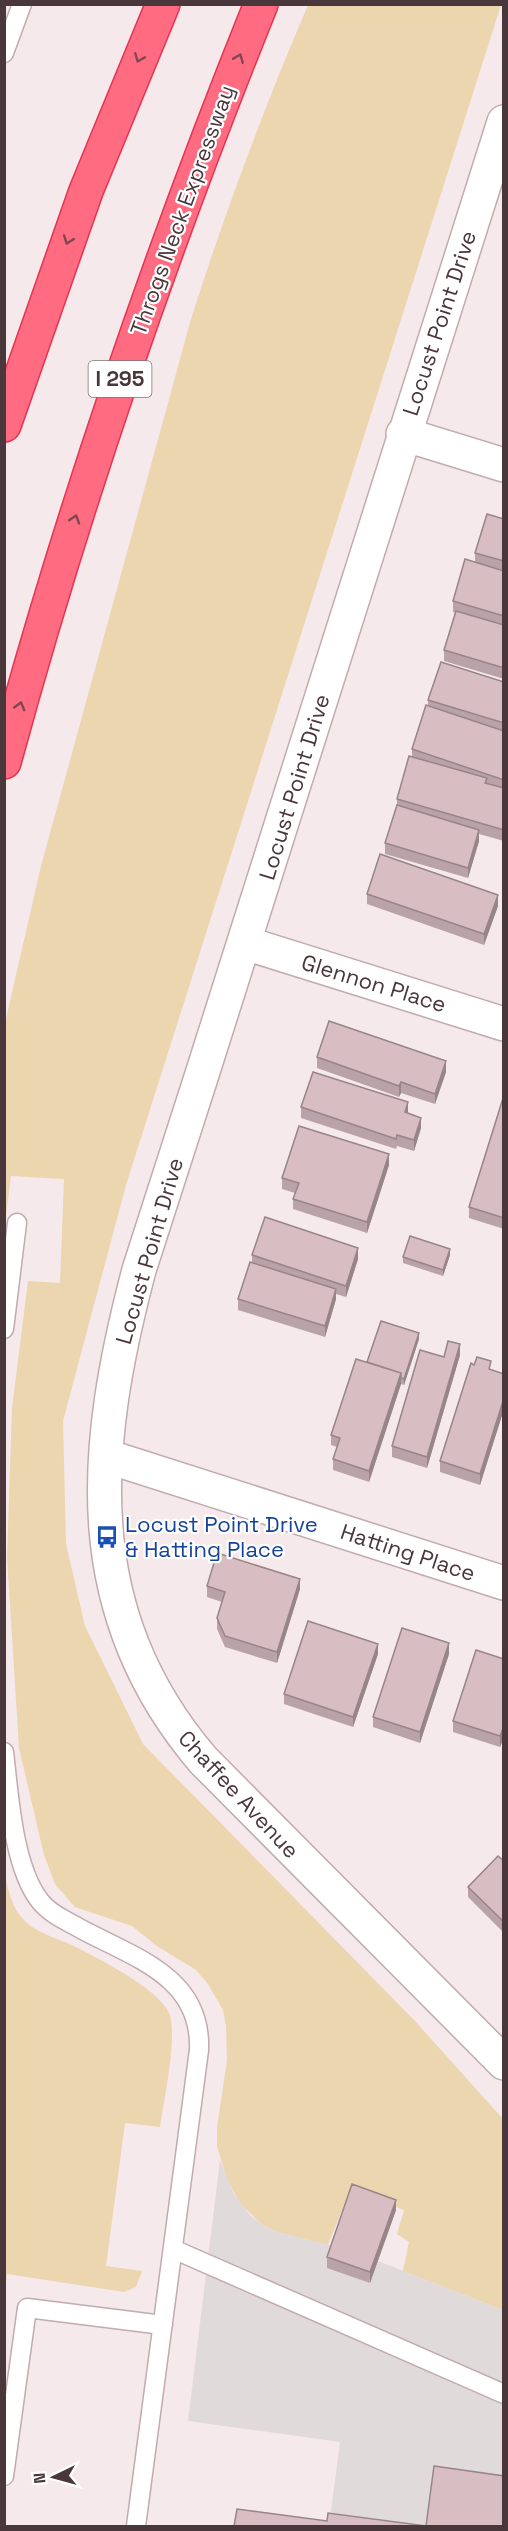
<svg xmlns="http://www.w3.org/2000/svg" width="508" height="2531" font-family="'Space Grotesk',sans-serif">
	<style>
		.green { fill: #ebd6b0 }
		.parking { fill: #e1dadb }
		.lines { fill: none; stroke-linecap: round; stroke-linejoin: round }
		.service-casing { stroke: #c2abaf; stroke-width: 21 }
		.minor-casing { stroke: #c2abaf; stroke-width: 36 }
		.motorway-casing { stroke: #e63352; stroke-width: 36 }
		.service { stroke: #fff; stroke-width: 18 }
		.minor { stroke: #fff; stroke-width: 33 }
		.motorway { stroke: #ff6b80; stroke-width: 33 }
		.wall { fill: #baa3a8 }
		.shaded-wall { fill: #978588 }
		.building { fill: #d8bec3; stroke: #978588; stroke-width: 1.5 }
		.oneway { stroke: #804750 }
		.labels { text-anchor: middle; stroke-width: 4.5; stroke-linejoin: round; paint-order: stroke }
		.shield { fill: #fff; stroke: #807376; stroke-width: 1.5 }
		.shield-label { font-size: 21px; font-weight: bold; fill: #4a373b }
		.street-label { font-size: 22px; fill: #4a373b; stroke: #fff }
		.transit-label { font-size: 22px; fill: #164399; stroke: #fff; text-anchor: start }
	</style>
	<rect width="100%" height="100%" fill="#f5e9eb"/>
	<path class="green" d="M308,5H501L126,1185L63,1421L66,1544L85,1626L143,1744L415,2021L503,2119V2310L403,2271L409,2242L397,2234L404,2210L350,2190L328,2245L277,2232L262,2225L240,2203L227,2179L217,2146V2128L227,2060L226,2026L223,2010L208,1984L196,1970L157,1946L132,1926L75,1907L55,1884L44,1855L19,1748L7,1557L12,1408L28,1281L60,1283L64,1179L11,1176L5,1224V1023L41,866L191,319C225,212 264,108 308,5Z
		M5,1877C9,1891 12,1908 23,1919C37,1934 58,1938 76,1947C99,1959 159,1989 169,2013C178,2034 164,2101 160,2127L125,2123L106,2266L142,2271L136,2287L124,2292L7,2274L5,2289Z"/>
	<path class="parking" d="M220,2160L233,2192L250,2215L262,2225L277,2232L334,2246L370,2283L378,2261L503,2310V2490L428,2526H329L340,2442L188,2421Z"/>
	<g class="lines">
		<g class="service-casing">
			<path id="service" d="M4,53L22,4
				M4,1329L17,1223
				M4,1752C9,1794 13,1867 40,1901C50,1914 67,1921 81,1929C135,1958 202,1977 199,2050L136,2526
				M173,2249L504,2394
				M4,2476L27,2308L163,2325"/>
		</g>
		<g class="minor-casing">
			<path id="minor" d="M504,122C381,504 263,888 139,1270C92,1448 76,1611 203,1760L504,2063
				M403,434L504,465
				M245,943L504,1024
				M106,1456L504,1583"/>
		</g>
		<g class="motorway-casing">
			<path id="motorway" d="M4,425L86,191L163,4
				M4,762C74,504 161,252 261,4"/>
		</g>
		<use href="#service" class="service"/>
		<use href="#minor" class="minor"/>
		<use href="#motorway" class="motorway"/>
	</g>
	<path class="wall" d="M504,519V679L444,661V650L456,613L453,612V601L475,562V553Z
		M504,682V841L479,834V841L468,878L385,854V843L397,807V799L412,756V749L428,705V700Z
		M367,894L498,906L484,945L367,904Z
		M317,1057L446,1072L435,1104L401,1093L399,1097L317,1068Z
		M504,1095V1229L469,1218V1207Z
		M301,1107L408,1113L421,1128L414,1151L397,1146L396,1149L301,1118Z
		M389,1165L367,1233L293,1209V1199L295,1193L282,1189V1178Z
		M252,1255L358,1259L346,1297L336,1294V1299L325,1337L238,1310V1299L252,1262Z
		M450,1255L443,1276L403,1263V1257Z
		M419,1339L404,1385L401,1384L369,1482L333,1470V1459L337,1447L331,1445V1435L367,1362Z
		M460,1355L427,1468L392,1457V1446L444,1357Z
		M491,1370L504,1374V1409L480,1485L440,1472V1461Z
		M207,1586L300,1589L277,1663L225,1647L217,1629V1618L222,1602L207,1597Z
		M378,1654L353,1727L284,1704V1694Z
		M449,1654L420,1743L373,1727V1717Z
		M504,1659V1737L500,1747L453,1732V1721Z
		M504,1861V1933L468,1897V1887Z
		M396,2210L370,2283L327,2268V2257Z"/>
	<path class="shaded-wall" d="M479,830V841L468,878V868Z
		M498,895V906L484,945V934Z
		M446,1061V1072L435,1104V1094Z
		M401,1082V1093L399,1097V1086Z
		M408,1102V1113L405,1112Z
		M421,1118V1128L414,1151V1140Z
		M389,1154V1165L367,1233V1222Z
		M358,1248V1259L346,1297V1286Z
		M450,1249V1255L443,1276V1270Z
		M336,1289V1299L325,1337V1326Z
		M419,1333V1339L404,1385V1379Z
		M460,1344V1355L427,1468V1457Z
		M401,1373V1384L369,1482V1471Z
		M504,1398V1409L480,1485V1474Z
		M300,1579V1589L277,1663V1652Z
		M449,1643V1654L420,1743V1732Z
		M378,1644V1654L353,1727V1717Z
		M504,1726V1737L500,1747V1736Z
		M396,2200V2210L370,2283V2272Z"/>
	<path class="building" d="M487,514L504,519V561L475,553Z
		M465,559L504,571V616L453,601Z
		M456,611L504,625V668L444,650Z
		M441,662L504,682V723L428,700Z
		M426,705L504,731V780L412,749Z
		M409,756L487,778L485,783L504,788V830L397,799Z
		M397,805L479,830L468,868L385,843Z
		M380,854L498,895L484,934L367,894Z
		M329,1021L446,1061L435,1094L401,1082L399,1086L317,1057Z
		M313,1072L408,1102L405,1112L421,1118L414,1140L397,1135L396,1139L301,1107Z
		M504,1095V1218L469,1207Z
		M299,1126L389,1154L367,1222L293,1199L299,1183L282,1178Z
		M265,1217L358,1248L346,1286L252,1255Z
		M410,1236L450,1249L443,1270L403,1257Z
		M250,1262L336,1289L325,1326L238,1299Z
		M381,1321L419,1333L404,1379L401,1378V1373L367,1362Z
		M448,1341L460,1344L427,1457L392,1446L420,1350L444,1357Z
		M477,1357L491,1361L489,1369L504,1374V1398L480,1474L440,1461L471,1363L474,1365Z
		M356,1359L401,1373L369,1471L333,1459L340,1438L331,1435Z
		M217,1553L300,1579L277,1652L225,1636L217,1618L225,1592L207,1586Z
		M308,1621L378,1644L353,1717L284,1694Z
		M402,1628L449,1643L420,1732L373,1717Z
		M476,1650L504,1659V1726L500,1736L453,1721Z
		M498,1856L504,1861V1922L468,1887Z
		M352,2184L396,2200L370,2272L327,2257Z
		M434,2466L504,2476V2526H234L237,2509L327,2521L328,2513L426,2526Z"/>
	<defs><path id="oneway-chevron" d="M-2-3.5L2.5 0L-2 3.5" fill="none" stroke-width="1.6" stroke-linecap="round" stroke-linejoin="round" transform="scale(1.5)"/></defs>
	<g class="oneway">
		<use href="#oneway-chevron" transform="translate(139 58) rotate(112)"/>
		<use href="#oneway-chevron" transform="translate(239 58) rotate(-68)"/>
		<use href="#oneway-chevron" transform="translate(68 240) rotate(110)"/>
		<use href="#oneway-chevron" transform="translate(75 519) rotate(-72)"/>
		<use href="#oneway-chevron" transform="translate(20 706) rotate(-75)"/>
	</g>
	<defs>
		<g id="bus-bare" transform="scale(1.8)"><path d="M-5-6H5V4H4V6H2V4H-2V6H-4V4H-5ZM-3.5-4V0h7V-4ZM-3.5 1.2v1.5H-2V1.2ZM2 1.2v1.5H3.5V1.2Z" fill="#1a4fb4" stroke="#fff" stroke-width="2.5" paint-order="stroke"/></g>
	</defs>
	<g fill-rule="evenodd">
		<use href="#bus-bare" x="107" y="1537"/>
	</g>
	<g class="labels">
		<rect class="shield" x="88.5" y="361" width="63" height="36" rx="4.5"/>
		<g class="shield-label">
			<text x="120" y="386">I 295</text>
		</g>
		<g class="street-label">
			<text transform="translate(182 210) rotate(-70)" y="8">Throgs Neck Expressway</text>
			<text transform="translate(439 323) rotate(-72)" y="8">Locust Point Drive</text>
			<text transform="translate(294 787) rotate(-73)" y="8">Locust Point Drive</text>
			<text transform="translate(374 983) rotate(17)" y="8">Glennon Place</text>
			<text transform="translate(149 1251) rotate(-74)" y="8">Locust Point Drive</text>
			<text transform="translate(408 1552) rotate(18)" y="8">Hatting Place</text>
			<text transform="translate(239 1794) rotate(47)" y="8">Chaffee Avenue</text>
		</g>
		<g class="transit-label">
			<text x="125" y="1532">Locust Point Drive<tspan x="125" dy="25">&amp; Hatting Place</tspan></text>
		</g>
	</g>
	<rect width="508" height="2531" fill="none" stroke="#4a373b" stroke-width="12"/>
	<g transform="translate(54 2477) rotate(265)" stroke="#ffffff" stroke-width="4.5" paint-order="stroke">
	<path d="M0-4.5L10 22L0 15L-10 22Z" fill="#4a373b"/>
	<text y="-9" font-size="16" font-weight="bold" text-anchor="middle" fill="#4a373b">N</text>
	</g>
</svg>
